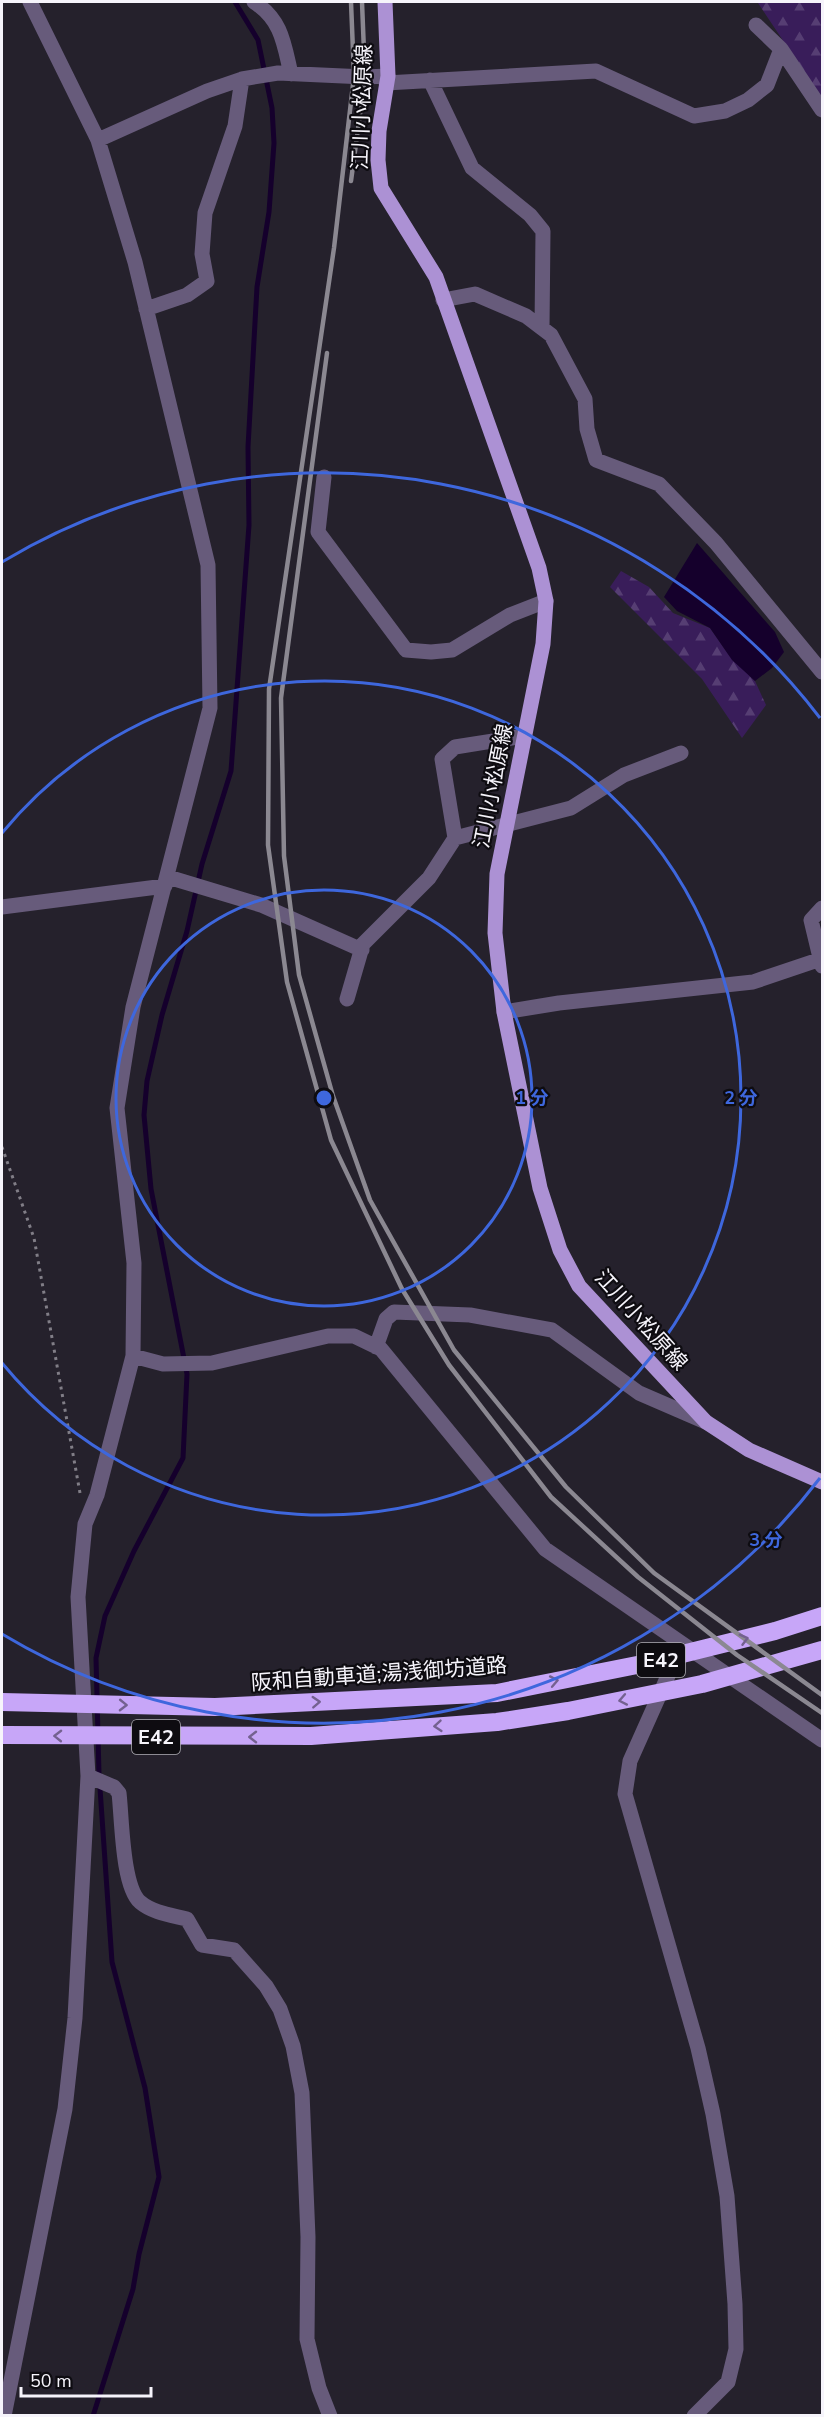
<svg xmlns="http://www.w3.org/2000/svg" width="824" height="2417" font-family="'Nunito Sans','Noto Sans JP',sans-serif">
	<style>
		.forest { fill: url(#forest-firs) }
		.water { fill: #15002c }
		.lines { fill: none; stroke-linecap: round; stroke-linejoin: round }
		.stream { stroke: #15002c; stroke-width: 5 }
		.path { stroke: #817e87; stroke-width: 3; stroke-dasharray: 3 4.5; stroke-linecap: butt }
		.minor { stroke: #675b7b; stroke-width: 15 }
		.major { stroke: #ac91d4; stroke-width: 15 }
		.highway { stroke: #c7a6f8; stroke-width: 18 }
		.rail { stroke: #8b8891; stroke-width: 4.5 }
		.oneway { stroke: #746190 }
		.ring { fill: none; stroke: #3e67dd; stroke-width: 3 }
		.labels { text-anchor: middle; stroke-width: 4.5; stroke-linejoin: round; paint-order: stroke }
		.shield { fill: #0e0c11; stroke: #b0aeb5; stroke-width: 1.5 }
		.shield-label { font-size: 20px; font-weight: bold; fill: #f6f4fb }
		.street-label { font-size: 21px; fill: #f6f4fb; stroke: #0e0c11 }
		.centre { fill: #3e67dd; stroke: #0e0c11; stroke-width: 3 }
		.ring-label { font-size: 18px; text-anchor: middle; font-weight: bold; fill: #3e67dd; stroke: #0e0c11; stroke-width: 4.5; stroke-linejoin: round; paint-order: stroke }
	</style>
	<defs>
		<pattern id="forest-firs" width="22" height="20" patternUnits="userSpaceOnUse" patternTransform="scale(1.5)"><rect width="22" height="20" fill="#391d5a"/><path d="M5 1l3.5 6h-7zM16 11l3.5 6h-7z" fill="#563e73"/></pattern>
	</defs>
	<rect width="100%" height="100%" fill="#25212c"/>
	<path class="forest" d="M759,2H822V99L758,3Z
		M621,571L649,587L673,613L710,628L729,655L755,681L766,705L742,738L702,679L610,587Z"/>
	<path class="water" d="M697,543L775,632L784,652L772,668L755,681L732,660L710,628L677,611L664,597Z"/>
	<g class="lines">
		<path class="stream" d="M93,2416L133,2289L139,2254L159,2177L145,2088L112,1962L99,1774L96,1658L105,1616L134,1551L183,1458L187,1374L151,1189L144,1115L147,1081L162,1015L187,931L202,864L231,771L249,525L248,447L257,287L269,212L274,143L272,108L258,40L235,2"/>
		<path class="path" d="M2,1147L34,1238L80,1493"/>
		<path class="minor" d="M254,2C282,20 284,44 291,74
			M781,49L822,110
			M430,80L472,168L530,215L543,231L542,328
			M386,83L596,71L694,116L725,111L748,100L767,85L781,49L756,25
			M98,140L207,91L242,79L278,73L365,77L388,76
			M443,300L475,294L526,316L551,335L585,399L587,429L596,460L659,484L716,543L822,672
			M146,309L187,295L207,281L202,254L205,213L235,126L242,79
			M324,477L318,532L406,650L431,652L452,650L510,615L546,601
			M455,838L571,808L624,775L681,753
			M168,877L261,905L362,950
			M2,907L165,886
			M822,908L811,920L822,966
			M347,999L363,944L429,878L455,838L442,759L455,747L524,736
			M504,1012L559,1003L753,982L821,959
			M376,1347L386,1319L394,1312L470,1315L552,1330L639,1393L706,1422
			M133,1356L163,1364L212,1363L328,1336H354L381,1349L545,1549L822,1740
			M680,1649L630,1761L625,1794L698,2048L713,2114L727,2196L735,2304L736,2349L728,2382L694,2416
			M88,1776L114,1787L119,1793C122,1818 122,1886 140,1902C153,1913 171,1915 187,1919L202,1945L234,1950L266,1986L280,2009L293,2046L302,2093L308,2237L307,2339L319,2388L330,2416
			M4,2416L65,2109L75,2018L88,1776L78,1597L85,1524L97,1495L133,1356L134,1263L117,1108L133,1007L210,708L208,565L135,262L98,140L30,2"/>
		<path class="major" d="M385,2L388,76L379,131L378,160L381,188L436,277L539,568L546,601L543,644L497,874L495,933L504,1012L540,1188L560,1250L579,1286L706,1422L749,1450L822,1482"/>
		<path class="highway" d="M2,1702L215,1707L497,1693L642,1664L775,1631L822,1616
			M2,1735L311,1736L497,1722L568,1711L702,1684L822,1650"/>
		<path class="rail" d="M351,2L354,76L334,248L269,689L268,845L287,982L331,1140L402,1289L449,1365L551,1497L638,1577L737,1655L822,1713
			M351,181L365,77L362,2
			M327,353L281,698L284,856L299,975L333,1096L370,1200L454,1350L566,1487L654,1573L822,1695"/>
	</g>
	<defs><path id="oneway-chevron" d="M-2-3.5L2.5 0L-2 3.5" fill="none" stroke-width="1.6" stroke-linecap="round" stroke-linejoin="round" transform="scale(1.5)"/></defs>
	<g class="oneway">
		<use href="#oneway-chevron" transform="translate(744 1639) rotate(-15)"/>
		<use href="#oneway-chevron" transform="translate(554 1681) rotate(-11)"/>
		<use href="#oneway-chevron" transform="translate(623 1700) rotate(169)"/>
		<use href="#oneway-chevron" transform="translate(316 1702) rotate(-3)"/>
		<use href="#oneway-chevron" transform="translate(123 1705) rotate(1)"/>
		<use href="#oneway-chevron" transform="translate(438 1726) rotate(175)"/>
		<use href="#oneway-chevron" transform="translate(58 1736) rotate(-179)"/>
		<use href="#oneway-chevron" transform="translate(253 1737) rotate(180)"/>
	</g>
	<g class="ring">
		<circle cx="324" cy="1098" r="208"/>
		<path d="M2 833A417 417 0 1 1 2 1363"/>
		<path d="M820 1478A625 625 0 0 1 2 1634M2 562A625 625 0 0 1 820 718"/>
	</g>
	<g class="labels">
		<g class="shield">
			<rect x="637" y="1643" width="48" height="34" rx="4.5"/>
			<rect x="132" y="1720" width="48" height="34" rx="4.5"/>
		</g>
		<g class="shield-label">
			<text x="661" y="1667">E42</text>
			<text x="156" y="1744">E42</text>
		</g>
		<g class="street-label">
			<text transform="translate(362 107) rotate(-88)" y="7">江川小松原線</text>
			<text transform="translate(493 786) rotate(-79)" y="7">江川小松原線</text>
			<text transform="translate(641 1320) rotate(48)" y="7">江川小松原線</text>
			<text transform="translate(379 1674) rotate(-4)" y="7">阪和自動車道;湯浅御坊道路</text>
		</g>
	</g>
	<circle cx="324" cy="1098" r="9" class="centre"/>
	<g class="ring-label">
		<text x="532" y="1104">1 分</text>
		<text x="741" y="1104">2 分</text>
		<text x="766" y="1546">3 分</text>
	</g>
	<rect width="824" height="2417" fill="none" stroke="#f6f4fb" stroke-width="6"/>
	<path d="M21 2387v9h130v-9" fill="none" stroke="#f6f4fb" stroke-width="3"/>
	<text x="30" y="2387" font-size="18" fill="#f6f4fb" stroke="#0e0c11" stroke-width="4.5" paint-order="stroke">50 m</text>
</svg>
